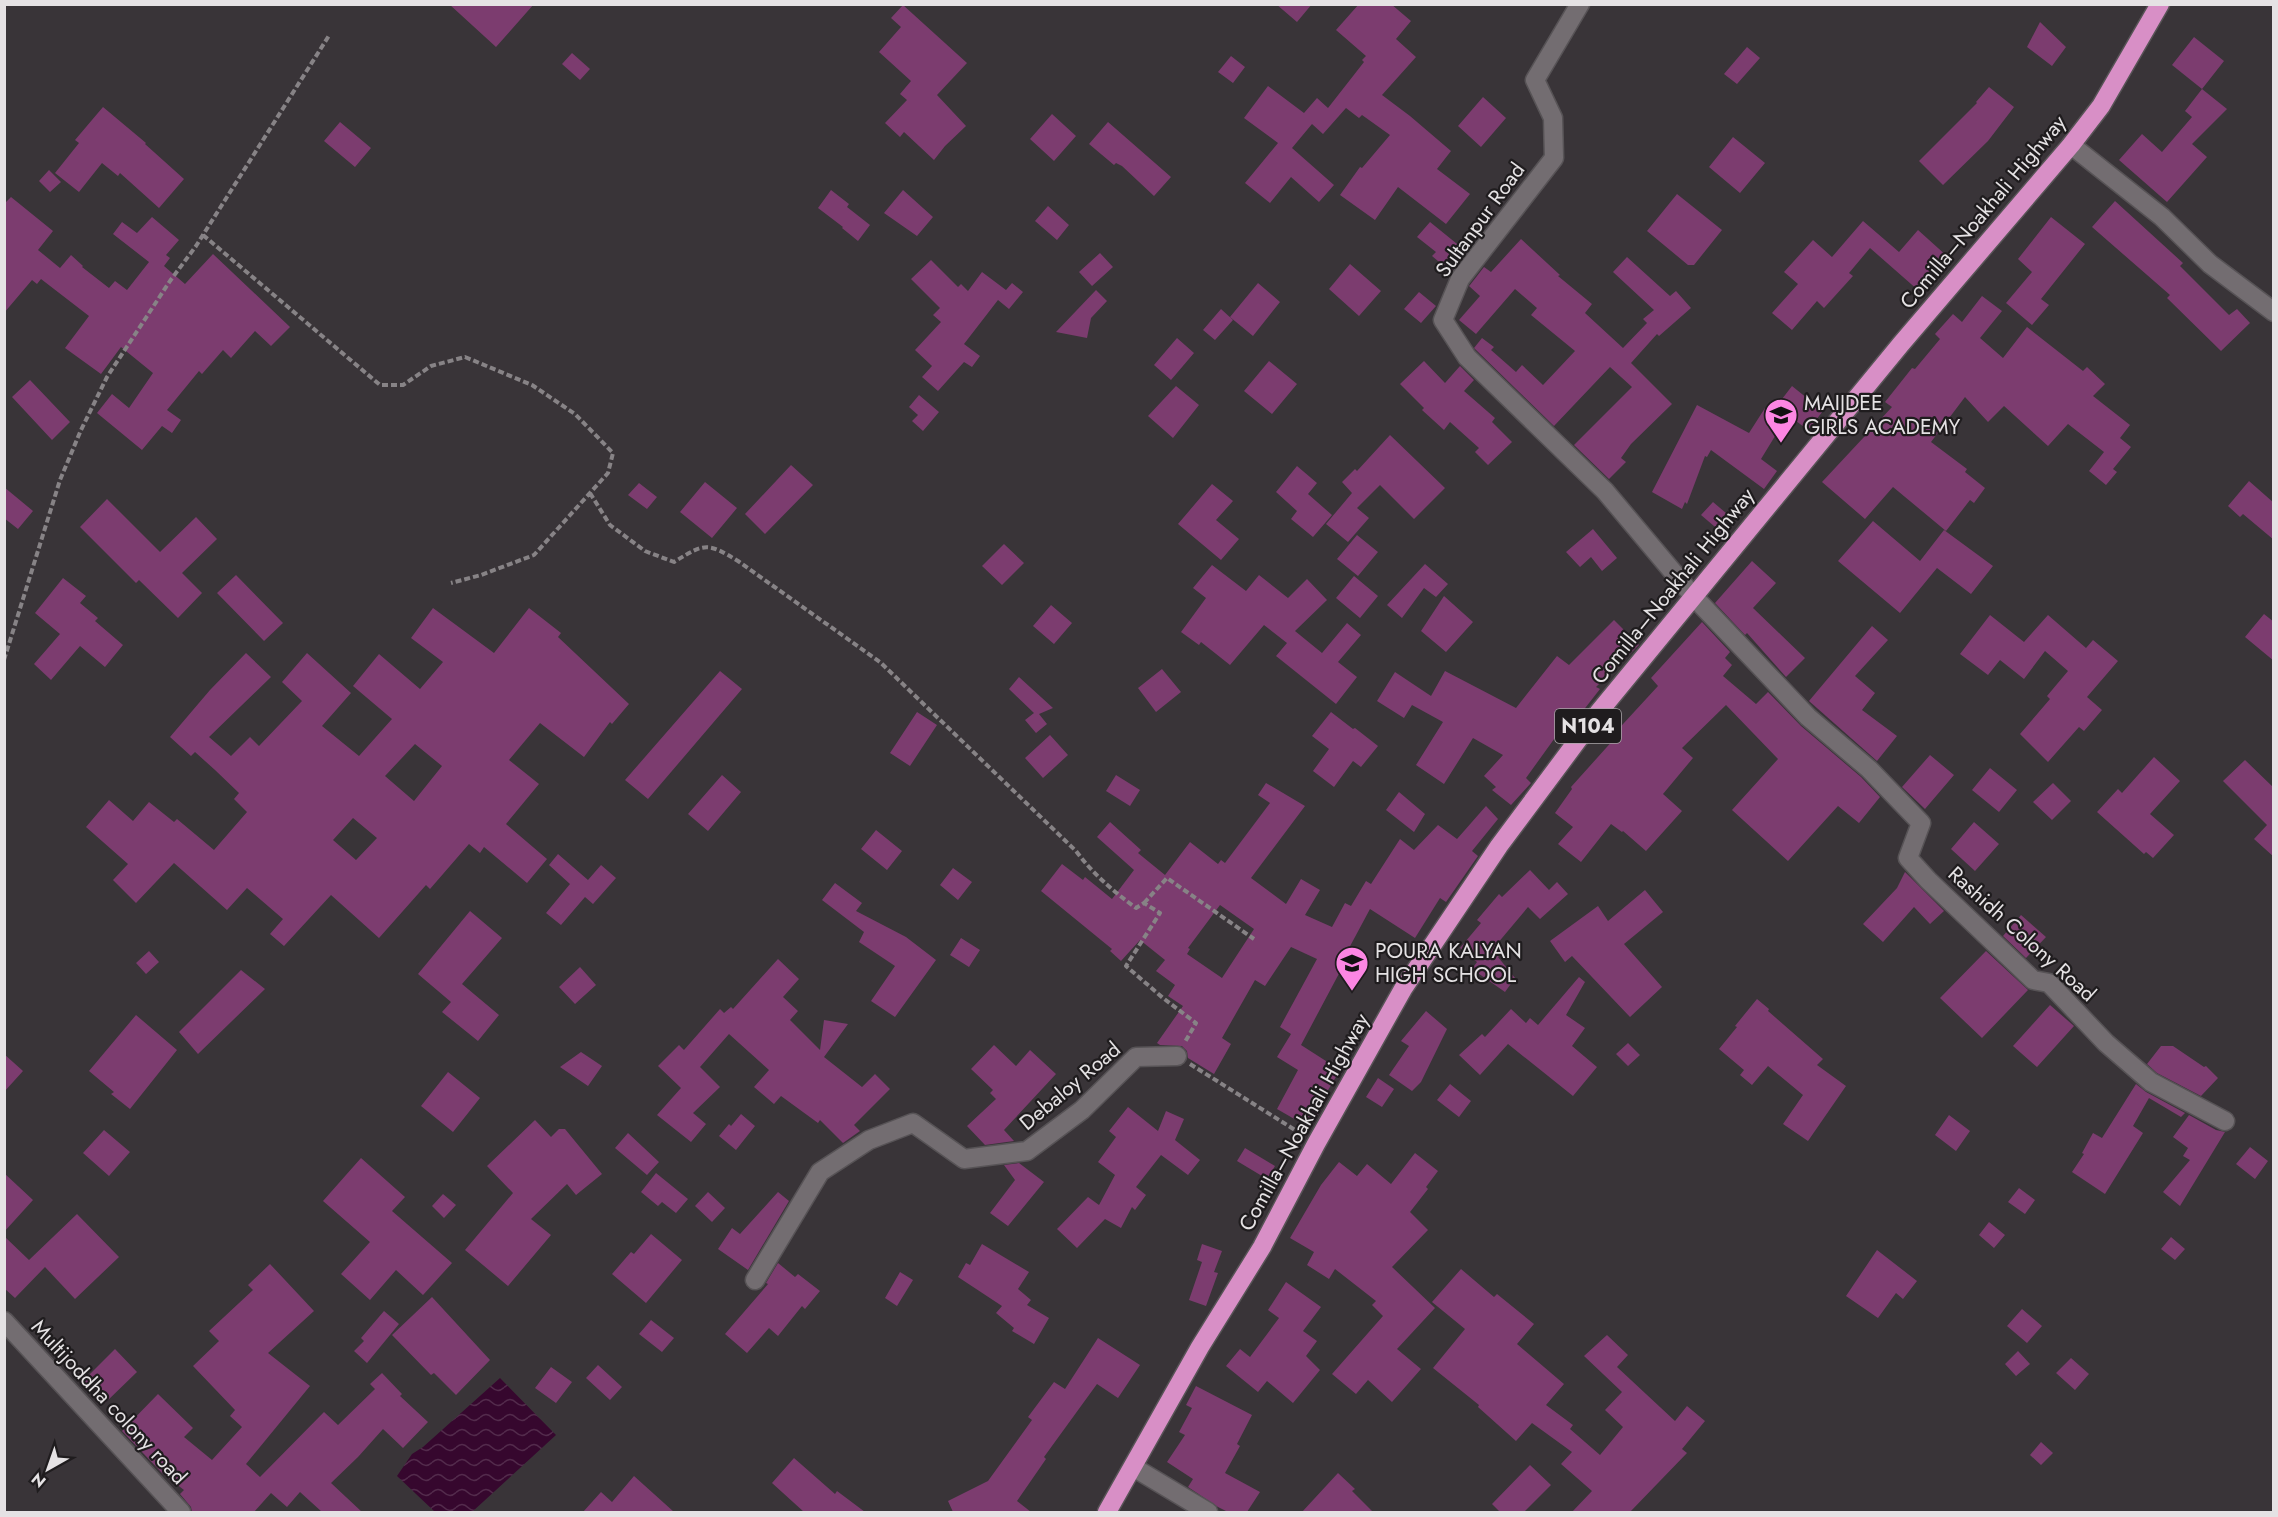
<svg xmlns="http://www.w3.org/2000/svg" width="2278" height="1517" font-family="Jost,sans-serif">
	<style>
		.water { fill: url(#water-waves) }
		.building { fill: #7c3c6f; fill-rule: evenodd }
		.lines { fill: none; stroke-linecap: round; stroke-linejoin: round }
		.minor-casing { stroke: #575356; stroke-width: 21 }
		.highway-casing { stroke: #575356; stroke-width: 21 }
		.path { stroke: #878386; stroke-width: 4; stroke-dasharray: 6 3; stroke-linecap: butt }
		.minor { stroke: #736d71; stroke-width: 18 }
		.highway { stroke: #d88fc6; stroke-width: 18 }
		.labels { text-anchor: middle; stroke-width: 4.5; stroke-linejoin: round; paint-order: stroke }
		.shield { fill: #1f1c1e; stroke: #aaa7a9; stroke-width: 1.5 }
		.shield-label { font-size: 20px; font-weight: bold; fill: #e5e2e4 }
		.street-label { font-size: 21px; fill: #e5e2e4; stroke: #1f1c1e }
		.poi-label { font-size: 21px; fill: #e5e2e4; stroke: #1f1c1e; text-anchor: start }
	</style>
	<defs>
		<pattern id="water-waves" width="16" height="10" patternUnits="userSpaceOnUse" patternTransform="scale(1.5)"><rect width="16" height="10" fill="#36072e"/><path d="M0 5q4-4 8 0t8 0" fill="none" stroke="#532b4c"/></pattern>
	</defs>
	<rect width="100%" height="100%" fill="#393438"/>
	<path class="water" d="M500,1378L556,1435L472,1512H435L397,1476L412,1454L423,1447Z"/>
	<path class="building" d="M449,4H534L496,47Z
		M1276,4H1312L1297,22Z
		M1359,4H1391L1411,21L1396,39L1416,57L1382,95L1410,116L1451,151L1437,169L1470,194L1446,224L1398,187L1375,220L1340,195L1360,167L1362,168L1390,135L1362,115L1359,118L1346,108L1323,134L1312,124L1292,148L1334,185L1319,202L1291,177L1270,203L1245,183L1278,143L1244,118L1268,86L1304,113L1317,98L1328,108L1364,62L1362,60L1366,56L1336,30Z
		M903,5L967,63L937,95L966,126L945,146L934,160L904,132L900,137L885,123L907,100L900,94L911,81L879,52L901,27L891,18Z
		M2040,22L2066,47L2052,66L2027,47Z
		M2194,37L2224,61L2202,89L2172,65Z
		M1747,47L1760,58L1737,84L1724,74Z
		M572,53L590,69L580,80L562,64Z
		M1231,56L1245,67L1233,83L1218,72Z
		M1989,87L2014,107L1988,141L1943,185L1919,161L1977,103L1976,102Z
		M2202,89L2227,109L2192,144L2207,157L2167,202L2119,160L2142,134L2162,152L2192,117L2185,111Z
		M1483,97L1506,118L1481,147L1458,126Z
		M103,107L146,143L145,144L184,179L159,208L120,173L118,176L102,163L79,192L55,173L79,143L75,140Z
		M1052,114L1076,136L1054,161L1030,139Z
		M340,122L371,148L355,167L324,141Z
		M1108,122L1171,177L1154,196L1122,166L1116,163L1114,165L1089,144Z
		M1733,137L1765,163L1740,193L1709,167Z
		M49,170L61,182L50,192L39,181Z
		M831,190L849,204L847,207L870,225L858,241L842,228L843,227L818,208Z
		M903,190L933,217L917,236L884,213Z
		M1677,194L1722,230L1694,265H1688L1647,231Z
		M11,197L53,231L38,250L60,268L71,255L83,266L82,267L109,288L115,281L127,290L149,262L113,234L122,222L137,233L152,217L179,240L166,255L170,258L164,266L185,284L213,254L290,327L271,346L255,331L231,358L223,350L202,374L199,371L167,410L181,420L172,433L162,426L142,450L97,413L112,394L129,408L153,373L121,347L101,374L65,348L89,316L41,279L37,284L32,280L4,313V204Z
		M2115,201L2183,263L2180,266L2229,315L2237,309L2250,323L2221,351L2167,298L2170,295L2092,227Z
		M1048,206L1069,225L1057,240L1035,221Z
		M2051,217L2085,244L2041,299L2049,305L2032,325L2006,303L2032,272L2018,259Z
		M1863,221L1899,252L1918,230L1948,257L1919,291L1870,248L1849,273L1853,276L1824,308L1817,301L1792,330L1772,313L1798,284L1784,272L1813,240L1832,257Z
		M1430,222L1467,252L1451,272L1432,256L1436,252L1417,237Z
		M1521,239L1560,275L1558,276L1592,304L1585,313L1623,348L1647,323L1643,319L1654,310L1613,272L1627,257L1670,296L1676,291L1691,308L1659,336L1657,334L1631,363L1672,404L1631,444L1621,458L1626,462L1609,479L1574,445L1632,387L1610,367L1554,426L1474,348L1482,338L1494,347L1491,350L1516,372L1522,365L1543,385L1575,351L1531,315L1537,308L1515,289L1476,334L1459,320L1480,296L1469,286L1470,285L1484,267L1491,272Z
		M1100,253L1113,267L1092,286L1079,272Z
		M931,260L958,287L961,284L968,291L982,272L1006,290L1012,283L1023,292L1009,309L998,300L964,344L980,356L972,367L964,362L938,391L922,377L932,366L915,350L941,322L933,315L940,308L911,279Z
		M1350,264L1381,291L1359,316L1329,289Z
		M1258,283L1280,302L1253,336L1230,317Z
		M1096,290L1107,301L1091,318L1087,338L1056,332Z
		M1419,292L1436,306L1421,323L1404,309Z
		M1982,296L2002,311L1980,338L2003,358L2027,327L2083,371L2087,367L2105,384L2093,396L2130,425L2120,438L2131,447L2113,469L2117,472L2106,485L2089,471L2104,452L2068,424L2048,446L2004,406L1988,422L1965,397L1931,442L1967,469L1965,472L1985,488L1974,503L1970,500L1946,531L1893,487L1865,519L1822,482L1892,407L1885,402L1912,368L1915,369L1940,339L1935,334L1953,314L1962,322Z
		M1221,309L1233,320L1215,340L1203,330Z
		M1177,338L1194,353L1171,380L1154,365Z
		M1269,361L1297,384L1272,414L1244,391Z
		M1424,361L1445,383L1460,366L1474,380L1464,391L1495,418L1492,422L1512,442L1488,465L1475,452L1479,448L1450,422L1444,430L1422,410L1424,408L1400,384Z
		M30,380L70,422L52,440L12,397Z
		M1176,386L1199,405L1173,438L1148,416Z
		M1792,386L1823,411L1808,430L1788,415L1761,459L1777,471L1764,489L1711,450L1707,457L1705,456L1687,504L1685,502L1682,509L1652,492L1697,405L1749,433L1765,408L1772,412Z
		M919,395L939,412L923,431L912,421L918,415L909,407Z
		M1390,435L1445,488L1414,519L1380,485L1357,508L1369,518L1348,542L1326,524L1352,493L1342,482L1355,469L1357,471Z
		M791,465L813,485L765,534L745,514Z
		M1297,466L1317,483L1308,494L1332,515L1313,537L1291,519L1297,511L1276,492Z
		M2249,481L2274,503V540L2243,514L2240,517L2228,506Z
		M705,482L737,508L712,538L680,512Z
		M639,483L657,497L647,509L628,495Z
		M1212,484L1233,501L1216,520L1239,539L1221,560L1178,524Z
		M4,487L33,511L18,529L4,518Z
		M107,499L160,552L196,517L217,539L182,573L202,593L178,618L139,580L136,583L80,527Z
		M1713,502L1733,519L1721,532L1701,515Z
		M1873,521L1920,561L1944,530L1993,566L1971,594L1937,568L1900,613L1838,561Z
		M1593,529L1617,558L1602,571L1591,557L1580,567L1566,552Z
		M1357,535L1378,552L1358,576L1337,559Z
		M1004,544L1024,563L1002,585L982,566Z
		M1752,561L1776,583L1753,608L1805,658L1786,677L1747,633L1745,635L1715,603Z
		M1425,564L1448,584L1436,597L1424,588L1402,618L1387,605Z
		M1212,565L1246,591L1259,575L1288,598L1307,579L1327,600L1295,631L1322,653L1347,623L1361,635L1338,662L1357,677L1336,704L1276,656L1287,643L1264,625L1230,665L1201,642L1199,645L1181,632L1206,598L1193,588Z
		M236,575L283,623L264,641L217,593Z
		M1354,576L1378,596L1360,618L1336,598Z
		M63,578L86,596L80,603L98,618L95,621L123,645L105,667L80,646L51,680L34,664L60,634L35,613Z
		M1444,596L1473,622L1446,652L1421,631Z
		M1051,605L1072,623L1054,644L1033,626Z
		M433,608L494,653L529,608L561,633L558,637L629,704L612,724L610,722L584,757L540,723L509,760L539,784L506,824L547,859L527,883L484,847L480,853L469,844L430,889L426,885L379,938L331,895L284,946L270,934L283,919L247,888L227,910L174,863L136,903L113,880L128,864L86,827L109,800L133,821L149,802L174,822L177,819L214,850L247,812L234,799L239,793L215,770L195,752L191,756L170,737L210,690L246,653L271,677L209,737L231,756L250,737L259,746L302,701L282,682L307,653L351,693L322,726L359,756L392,719L353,686L379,654L420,689L443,662L411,638ZM415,744L442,766L414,801L385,776ZM353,818L377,838L356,860L333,840Z
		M2264,614L2274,622V661L2245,637Z
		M1990,615L2024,642L2048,615L2086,648L2093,640L2118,661L2087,697L2102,710L2084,731L2079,727L2048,762L2020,734L2050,699L2047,696L2068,671L2045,651L2024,679L2000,660L1988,675L1960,654Z
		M1614,620L1639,645L1596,687L1600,689L1561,739L1557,735L1526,778L1531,783L1511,805L1492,790L1496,787L1484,776L1503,755L1473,738L1444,784L1416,765L1443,722L1412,705L1404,718L1377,701L1395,672L1431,696L1445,671L1516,708L1557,656L1569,665Z
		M1702,622L1730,652L1725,658L1732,665L1723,676L1756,704L1768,692L1801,726L1861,777L1880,797L1859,823L1838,806L1788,861L1732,810L1778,759L1726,705L1682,748L1693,758L1663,794L1682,811L1646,851L1623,831L1622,832L1611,824L1581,862L1558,844L1573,827L1555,813L1572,789L1571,787L1615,738L1612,736L1658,686L1651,678Z
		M1872,626L1888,640L1855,676L1875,693L1862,710L1897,736L1877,761L1809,701Z
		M1162,669L1181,692L1156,712L1138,688Z
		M720,671L742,689L648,799L625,780Z
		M1019,677L1053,708L1039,714L1047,724L1036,733L1025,720L1034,713L1009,689Z
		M917,712L937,725L910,766L890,753Z
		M1331,712L1353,729L1355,728L1378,746L1361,767L1353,761L1334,787L1313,771L1329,749L1312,736Z
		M1050,735L1068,755L1043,778L1025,758Z
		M1930,755L1954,775L1925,809L1902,787Z
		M2154,757L2180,781L2150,814L2174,835L2153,858L2146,852L2144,854L2097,812L2118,789L2122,793Z
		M2245,760L2274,788V857L2254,839L2267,825L2223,781Z
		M1990,768L2017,790L1999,812L1972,790Z
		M722,775L741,792L708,831L688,814Z
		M1116,775L1140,790L1130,806L1106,791Z
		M1266,783L1305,806L1251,878L1286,904L1301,879L1320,890L1305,915L1332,927L1345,903L1351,906L1366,881L1371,884L1400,839L1414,850L1438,825L1457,839L1486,806L1498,819L1472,851L1478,856L1446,902L1440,898L1415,938L1370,909L1348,950L1351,951L1301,1045L1340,1070L1324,1097L1326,1099L1310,1128L1277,1109L1298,1070L1277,1057L1291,1034L1280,1027L1317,959L1291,947L1265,986L1255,980L1222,1038L1231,1044L1214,1074L1188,1058L1187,1051L1182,1046L1160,1045L1157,1043L1183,1006L1168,996L1175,985L1156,971L1165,960L1140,940L1121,961L1110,951L1112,949L1041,891L1062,864L1083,880L1085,877L1112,899L1134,870L1097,837L1110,822L1141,850L1138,853L1165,875L1190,842L1218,864L1221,860L1225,863L1270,803L1258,795ZM1220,905L1254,929L1222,978L1187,954L1190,949L1188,948Z
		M2053,783L2071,801L2052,820L2033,802Z
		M1399,792L1425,814L1414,832L1386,810Z
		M1974,822L1999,844L1975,871L1951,849Z
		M876,830L902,851L887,870L861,849Z
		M558,854L588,880L601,865L616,878L593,904L585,897L561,925L546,913L570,884L549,865Z
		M953,868L972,882L958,900L940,885Z
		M1530,870L1549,890L1557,882L1568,894L1540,919L1528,907L1497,944L1505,950L1498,957L1515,978L1505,992L1472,969L1477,962L1460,948L1481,923L1477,920L1499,894L1502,897Z
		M1905,872L1944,911L1930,924L1914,907L1883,942L1863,924L1897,888Z
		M835,883L862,903L856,911L906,937L936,960L895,1017L871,1001L895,966L859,942L864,932L822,900Z
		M1645,890L1663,912L1624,944L1662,987L1630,1017L1572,956L1565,962L1550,941L1598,906L1608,921Z
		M470,911L502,938L462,984L499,1015L478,1041L442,1012L451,1002L418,974Z
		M2021,915L2046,937L2026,958L2003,936Z
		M961,938L980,950L969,967L950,955Z
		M149,951L159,962L146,974L136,963Z
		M1986,951L2028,990L1982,1038L1940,998Z
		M778,959L799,979L783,997L798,1011L790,1020L820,1050L824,1020L848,1024L824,1057L862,1087L875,1074L890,1089L854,1125L860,1131L843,1143L820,1120L818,1123L781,1096L774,1104L754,1087L769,1070L729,1034L700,1067L720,1087L693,1113L706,1124L691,1142L657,1115L681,1088L658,1066L679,1045L684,1050L720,1009L724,1013L731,1007L733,1009Z
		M580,967L596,985L575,1004L559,987Z
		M241,970L265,989L198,1054L179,1032Z
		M1579,977L1585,982L1566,1015L1585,1028L1572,1046L1597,1067L1573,1096L1508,1044L1480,1075L1459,1055L1482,1034L1485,1037L1511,1009L1526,1023L1530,1018L1538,1025Z
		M1757,999L1769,1009L1768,1011L1823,1059L1817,1065L1846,1086L1808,1141L1783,1124L1803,1095L1768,1066L1752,1085L1740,1075L1744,1070L1719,1049L1737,1027L1735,1026Z
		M2050,1005L2074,1026L2037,1067L2013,1046Z
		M1426,1011L1447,1029L1421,1082L1412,1091L1389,1075L1409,1046L1401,1041Z
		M136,1015L177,1050L130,1109L111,1094L114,1092L89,1071Z
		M1628,1043L1640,1055L1628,1066L1616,1054Z
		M994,1045L1016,1066L1030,1050L1056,1074L1004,1130L1014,1141L985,1145L967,1126L996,1099L990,1093L993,1090L971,1069Z
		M2161,1046H2173L2204,1067L2206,1066L2218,1078L2201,1096L2157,1073L2147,1064Z
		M581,1052L602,1066L588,1086L560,1067Z
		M4,1054L23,1071L4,1092Z
		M448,1072L480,1098L453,1132L421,1106Z
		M1378,1078L1394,1089L1382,1107L1366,1097Z
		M1450,1084L1471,1101L1459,1117L1437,1100Z
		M2136,1084L2146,1092L2185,1113L2181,1117L2149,1098L2133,1126L2143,1133L2105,1194L2072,1172L2084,1154L2082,1153L2093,1133L2102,1138Z
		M1128,1107L1158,1131L1166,1111L1184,1119L1175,1140L1200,1160L1188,1175L1161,1155L1136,1187L1146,1195L1135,1210L1132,1207L1121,1228L1105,1219L1077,1248L1057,1229L1088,1197L1099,1205L1115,1175L1098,1162L1116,1137L1109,1131Z
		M741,1114L755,1126L736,1150L719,1136L729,1124L731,1126Z
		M1949,1115L1970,1131L1956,1151L1935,1135Z
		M2189,1115L2216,1130L2225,1132L2180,1206L2163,1192L2190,1160L2183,1156L2188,1148L2173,1137Z
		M535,1120L551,1137L559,1129H565L602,1174L576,1195L567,1184L531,1219L551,1235L508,1286L465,1250L513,1193L487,1166Z
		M104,1130L130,1152L109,1176L83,1153Z
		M628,1133L659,1162L647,1175L615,1148Z
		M2250,1147L2268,1161L2255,1179L2236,1164Z
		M1245,1148L1275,1166L1267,1179L1237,1161Z
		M1415,1153L1438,1171L1426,1187L1428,1189L1410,1212L1428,1230L1392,1267L1435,1308L1397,1349L1421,1369L1392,1402L1368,1380L1356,1394L1332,1374L1383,1316L1372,1305L1376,1301L1335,1269L1329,1279L1307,1265L1314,1252L1290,1238L1321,1185L1339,1162L1357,1176L1367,1164L1391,1184Z
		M361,1158L405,1197L392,1211L452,1263L423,1295L396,1270L370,1300L341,1274L370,1242L323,1201Z
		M1019,1163L1044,1182L1008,1226L990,1213L1015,1180L1004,1165Z
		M4,1173L33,1200L4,1232Z
		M656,1173L688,1199L676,1213L662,1202L658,1206L641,1192Z
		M2019,1188L2035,1200L2025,1214L2008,1202Z
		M708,1192L725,1208L712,1222L695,1206Z
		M778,1192L789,1201L748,1270L718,1249L732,1228L740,1234Z
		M443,1194L456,1205L444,1218L432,1206Z
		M77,1214L119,1257L75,1299L45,1267L15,1298L4,1288V1236L29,1260Z
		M1989,1222L2005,1235L1994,1248L1979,1235Z
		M651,1234L682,1260L646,1303L612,1274L631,1252L634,1254Z
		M2171,1237L2185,1249L2175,1260L2161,1249Z
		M982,1244L1029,1272L1018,1289L1031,1300L1027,1305L1049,1318L1034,1344L1012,1331L1014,1328L996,1313L1002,1306L958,1277L966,1263L970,1265Z
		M1202,1244L1222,1251L1214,1272L1218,1273L1206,1306L1189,1300L1202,1262L1197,1260Z
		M1877,1250L1917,1281L1903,1299L1896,1293L1878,1318L1846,1296Z
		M778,1263L795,1277L798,1274L820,1291L805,1309L802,1306L778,1336L769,1328L747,1353L725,1334L768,1284L766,1283Z
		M270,1264L314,1311L268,1353L310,1386L246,1464L260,1477L324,1412L338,1425L375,1389L370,1384L382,1373L402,1394L400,1396L428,1422L403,1448L383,1429L358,1457L331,1483L362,1512H322L300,1492L287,1507L271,1493L254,1512H192L191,1507L180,1494L184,1490L162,1473L122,1431L158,1394L193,1428L184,1437L212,1460L242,1427L230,1416L235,1410L193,1366L219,1341L209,1331L253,1290L248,1285Z
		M1461,1269L1494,1297L1497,1294L1534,1324L1517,1344L1564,1384L1546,1405L1573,1425L1570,1429L1600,1455L1623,1427L1605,1410L1622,1392L1584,1356L1607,1335L1628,1355L1617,1367L1675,1421L1687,1406L1705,1421L1682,1449L1687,1453L1630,1512H1572L1592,1491L1561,1464L1572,1452L1532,1423L1516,1441L1478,1407L1479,1405L1433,1368L1465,1329L1432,1302Z
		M900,1272L913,1280L897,1306L885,1298Z
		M1286,1282L1321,1307L1303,1331L1317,1341L1306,1356L1320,1370L1293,1403L1267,1381L1258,1392L1226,1366L1240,1349L1250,1357L1279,1318L1268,1310Z
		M432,1297L490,1360L456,1395L434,1373L431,1375L392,1335Z
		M2022,1309L2042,1326L2027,1343L2007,1326Z
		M384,1311L399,1324L367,1363L354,1351L364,1341L361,1338Z
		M651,1320L674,1338L662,1352L639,1334Z
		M1098,1338L1140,1365L1118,1398L1097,1384L1044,1457L1046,1459L1017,1501L1031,1512H953L948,1501L988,1481L1032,1420L1028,1417L1054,1382L1065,1389Z
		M115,1349L137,1372L105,1403L83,1381Z
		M2018,1351L2030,1364L2016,1376L2005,1364Z
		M2071,1358L2089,1374L2075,1390L2056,1373Z
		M598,1365L622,1387L610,1400L586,1378Z
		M551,1367L572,1382L556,1403L535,1388Z
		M1196,1386L1252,1415L1237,1444L1240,1446L1225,1473L1260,1492L1247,1512H1228L1218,1507L1188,1487L1193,1479L1167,1462L1185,1435L1179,1432L1192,1408L1186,1405Z
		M2041,1442L2053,1453L2041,1465L2030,1455Z
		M794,1458L835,1494L837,1491L865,1512H804L772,1483Z
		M1530,1465L1551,1485L1524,1512H1500L1492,1504Z
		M1338,1473L1355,1489L1352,1491L1373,1512H1302Z
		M634,1476L674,1512H583L601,1492L612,1502Z"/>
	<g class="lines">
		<g class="minor-casing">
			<path id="minor" d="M1580,4L1535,80L1553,118L1554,158L1460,279L1443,320L1467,357L1605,491L1694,597L1808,717L1869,769L1921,823L1908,858L1928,880L2033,980L2049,983L2106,1043L2151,1082L2225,1121
				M2071,145L2162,217L2210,264L2274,312
				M755,1280L820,1172L869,1140L913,1123L964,1159L1027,1151L1082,1110L1136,1057L1177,1056
				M4,1321L181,1512
				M1133,1467L1208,1512"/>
		</g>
		<g class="highway-casing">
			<path id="highway" d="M1107,1512L1200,1347L1262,1247L1316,1144L1403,989L1499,846L1598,713L1901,344L2071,145L2101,106L2160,4"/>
		</g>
		<path class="path" d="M203,235L380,385H403L431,366L465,357L532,385L575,414L613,453L608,473L534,555L481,575L451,583
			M590,493L610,525L645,551L674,562C705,543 707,542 738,561L880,662L1076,851C1093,874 1113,891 1136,908L1144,903L1160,913L1126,966L1163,998L1196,1023L1185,1042
			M4,660L60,480L81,430L107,377L170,281L196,246L330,34
			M1144,903L1167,878L1254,939
			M1190,1064L1303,1135"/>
		<use href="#minor" class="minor"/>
		<use href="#highway" class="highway"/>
	</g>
	<defs>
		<g id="school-pin" transform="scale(1.725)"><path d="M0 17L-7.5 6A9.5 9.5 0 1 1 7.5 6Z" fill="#fc86e3" stroke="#1f1c1e"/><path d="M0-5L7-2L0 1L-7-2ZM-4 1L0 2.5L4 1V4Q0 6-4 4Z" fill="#111"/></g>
	</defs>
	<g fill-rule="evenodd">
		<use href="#school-pin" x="1781" y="415"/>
		<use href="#school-pin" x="1352" y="963"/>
	</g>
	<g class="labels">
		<rect class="shield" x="1555" y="709" width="66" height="34" rx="4.5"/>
		<g class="shield-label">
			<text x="1588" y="733">N104</text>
		</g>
		<g class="street-label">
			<text transform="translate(1983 212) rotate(-50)" y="7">Comilla–Noakhali Highway</text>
			<text transform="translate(1480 220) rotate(-54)" y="7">Sultanpur Road</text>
			<text transform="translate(1673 586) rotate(-51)" y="7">Comilla–Noakhali Highway</text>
			<text transform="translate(2022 934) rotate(42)" y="7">Rashidh Colony Road</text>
			<text transform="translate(1070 1086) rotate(-40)" y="7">Debaloy Road</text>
			<text transform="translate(1304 1122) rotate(-61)" y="7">Comilla–Noakhali Highway</text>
			<text transform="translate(109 1402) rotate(47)" y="7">Multijoddha colony road</text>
		</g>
		<g class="poi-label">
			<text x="1804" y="410">MAIJDEE<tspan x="1804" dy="24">GIRLS ACADEMY</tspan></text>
			<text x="1375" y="958">POURA KALYAN<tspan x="1375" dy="24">HIGH SCHOOL</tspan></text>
		</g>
	</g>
	<rect width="2278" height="1517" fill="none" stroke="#e5e2e4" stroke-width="12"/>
	<g transform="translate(48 1469) rotate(220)" stroke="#1f1c1e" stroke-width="4.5" paint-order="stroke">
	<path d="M0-4.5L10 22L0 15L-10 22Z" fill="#e5e2e4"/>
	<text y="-9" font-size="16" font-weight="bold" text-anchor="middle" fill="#e5e2e4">N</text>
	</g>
</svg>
